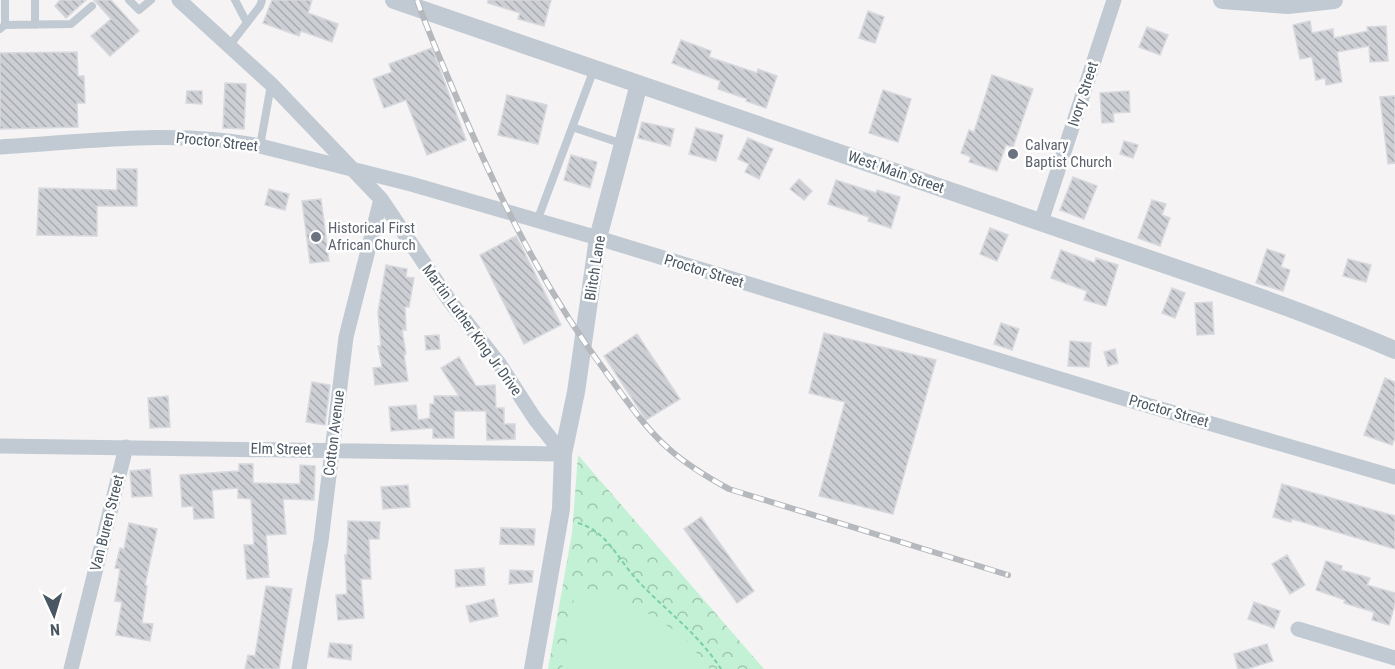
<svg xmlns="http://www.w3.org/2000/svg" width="1395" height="669" font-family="'Roboto Condensed',sans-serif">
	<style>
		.forest { fill: url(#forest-crowns) }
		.garden { fill: #c3f1d5 }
		.building { fill: url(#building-back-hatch); stroke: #d7d9de; stroke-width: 1.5 }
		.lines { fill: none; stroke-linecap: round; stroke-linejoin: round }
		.path { stroke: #7ad0a6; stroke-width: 2; stroke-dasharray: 4.5 3; stroke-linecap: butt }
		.service { stroke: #c1cad2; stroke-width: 8 }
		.minor { stroke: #c1cad2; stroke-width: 15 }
		.tertiary { stroke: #c1cad2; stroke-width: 18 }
		.rail-casing { stroke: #b5b8bd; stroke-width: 6 }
		.rail { stroke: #fff; stroke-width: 4; stroke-dasharray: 11; stroke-linecap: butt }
		.worship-dot { fill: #6b7280; stroke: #fff; stroke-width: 2 }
		.labels { text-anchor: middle; stroke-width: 5; stroke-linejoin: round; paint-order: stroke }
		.street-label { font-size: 15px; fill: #4a5661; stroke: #fff }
		.worship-label { font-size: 15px; fill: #5b616d; stroke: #fff; text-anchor: start }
	</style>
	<defs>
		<pattern id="forest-crowns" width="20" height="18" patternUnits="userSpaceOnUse" patternTransform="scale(1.5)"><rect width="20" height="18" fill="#c3f1d5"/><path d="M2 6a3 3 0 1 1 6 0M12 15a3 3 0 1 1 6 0" fill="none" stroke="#a0c6b0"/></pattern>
		<pattern id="building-back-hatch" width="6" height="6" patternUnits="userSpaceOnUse" patternTransform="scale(1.5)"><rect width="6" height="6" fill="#cdcfd5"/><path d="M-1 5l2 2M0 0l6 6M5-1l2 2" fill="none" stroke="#a8abb0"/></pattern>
	</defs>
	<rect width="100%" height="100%" fill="#f5f3f3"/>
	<path class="forest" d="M578,455L764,669H548L572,533Z"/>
	<path class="garden" d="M576,586L601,592L639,608L682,635L710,669H562Z"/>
	<path class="building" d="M60,0H86L66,18L55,6Z
		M94,0H111L139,31L110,56L91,36L111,19Z
		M272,0H312L308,13L338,24L332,42L301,31L299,36L263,23Z
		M488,0H551L544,26L518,19L520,13L488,3Z
		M868,11L884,17L875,43L859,38Z
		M1310,21L1312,33L1333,29L1334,38L1368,31L1367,27L1386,26L1388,61L1370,62L1369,46L1337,52L1342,82L1326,85L1325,78L1316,80L1312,57L1300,59L1293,25Z
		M1147,27L1168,35L1160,55L1139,47Z
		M681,40L711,51L709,57L757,73L758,69L777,76L766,108L746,101L747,99L718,89L720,81L672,63Z
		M432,48L466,140L427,155L406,100L384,108L373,79L392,72L389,64Z
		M77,52L78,76H84L85,103H77L78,127L0,129V53Z
		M992,75L1033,89L1013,147L1006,145L997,171L969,162L971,157L961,153L969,130L974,132Z
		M225,83L246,84L244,129L223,128Z
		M883,90L911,99L898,142L869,133Z
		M187,91H202V104L186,103Z
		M1129,91L1130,112L1113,113L1114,122L1102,123L1100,93Z
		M507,95L547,105L538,144L498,135Z
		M1395,96V163L1388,164L1380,97Z
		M642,122L674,129L670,146L638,138Z
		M696,128L723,135L716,161L689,154Z
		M748,138L773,149L759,179L745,172L749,164L738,159Z
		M1124,141L1138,145L1133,158L1120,154Z
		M571,155L597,162L590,188L564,180Z
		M117,169H137V206H97V236L37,235L39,188L117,190Z
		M1073,177L1097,186L1084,219L1060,210Z
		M799,179L812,191L804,200L790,189Z
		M836,180L876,193L877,190L900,197L891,228L868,221L869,217L828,204Z
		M269,189L289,194L285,210L265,205Z
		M321,199L329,261L310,263L302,201Z
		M1152,200L1166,204L1162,215L1170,218L1160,246L1138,238Z
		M990,228L1008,235L997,261L980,254Z
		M516,236L561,325L524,344L480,255Z
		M1267,249L1285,255L1281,267L1290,270L1283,291L1256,283Z
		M1061,250L1095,263L1096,258L1118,265L1106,306L1084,300L1087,291L1051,278Z
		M1348,259L1371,265L1366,282L1343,276Z
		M386,265L407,269L406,277L414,278L409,307H405L406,330H402L406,354L404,355L408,381L375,385L373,368L382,367L378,346H381L378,312Z
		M1172,288L1185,293L1175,318L1162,313Z
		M1212,302L1214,334L1197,335L1195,303Z
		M1001,323L1019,329L1012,350L994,344Z
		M824,333L936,360L893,514L819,496L845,402L809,393Z
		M637,334L680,399L646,420L604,356Z
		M439,335L440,349L426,350L425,336Z
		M1070,341L1091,343L1089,367L1068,366Z
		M1115,349L1118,363L1108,366L1104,352Z
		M459,357L476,386L495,385L496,408H504V424H515V439L487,440L486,411H454V438H433V428L391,431L389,407L416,405L418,420L430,418V404H434V396H459L441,368Z
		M1385,378L1395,382V438L1392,445L1364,435Z
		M312,382L330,385L325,425L306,422Z
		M168,396L170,427L150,428L148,398Z
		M239,464H253V483L300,484V465L315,466L314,500L283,499L286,534L266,535L269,577L247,579L244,545H254L251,499L238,498V488L212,490L214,518L194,519L193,506L182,507L180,475L239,471Z
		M150,469L152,496L132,497L130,471Z
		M1282,484L1395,516V549L1292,519L1291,522L1273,517Z
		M408,485L410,507L383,509L381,487Z
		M701,517L754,591L737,603L684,529Z
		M348,521L380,522L379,539H369L371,579H361L364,618L338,620L336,595L347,594L345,555H347Z
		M129,523L157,529L145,585L147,586L142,623L153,624L150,641L116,635L122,602L115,601L120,569L115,568L120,548L124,549Z
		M501,528L535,529L534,545L500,544Z
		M1287,555L1305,585L1290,594L1272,564Z
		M1326,561L1342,566L1341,570L1370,578L1367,585L1395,593V604L1389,625L1372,620L1374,612L1344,603L1345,600L1316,590Z
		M484,568L485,585L456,587L455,570Z
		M510,570L533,571L532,582L509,584Z
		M266,586L292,589L279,669H245L248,655L255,656Z
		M494,599L498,616L470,622L466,606Z
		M1254,602L1280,611L1274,628L1248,619Z
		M330,643L352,645L351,660L328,657Z
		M1267,644L1273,661L1247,669H1238L1234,654Z"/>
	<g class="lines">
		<path class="path" d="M578,523C584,525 590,527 595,531C612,543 623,565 638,581C667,612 696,631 721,669"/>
		<path class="service" d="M129,0L139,10L151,0
			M235,0L247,23
			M5,25L71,24L92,6
			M35,25V0
			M0,29L5,25V0
			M229,46L260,6L262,0
			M572,127L623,144
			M260,146L271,85
			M537,221L594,69"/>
		<path class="minor" d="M179,0L271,84L381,199L449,300L500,365L535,419L563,454
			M0,147C84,142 177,129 260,146L411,184L598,238L1119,397L1395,477
			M1041,222L1114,0
			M0,446L563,454
			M1298,629L1395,658
			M71,669L126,447
			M299,669L321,541L346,337L381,199"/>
		<path class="tertiary" d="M394,0C612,76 831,149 1049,225C1165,265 1283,302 1395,350
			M1222,0L1288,5L1334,0
			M533,669L561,509L563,454L576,392L598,238L639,84"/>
		<g class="rail-casing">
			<path id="rail" d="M417,0C429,34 444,68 458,101C499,198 545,291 608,375C627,401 645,428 669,449C687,465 707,477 729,489L1008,575"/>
		</g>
		<use href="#rail" class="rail"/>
	</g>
	<g class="worship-dot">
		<circle cx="1013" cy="154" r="6"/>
		<circle cx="316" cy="237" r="6"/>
	</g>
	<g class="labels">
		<g class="street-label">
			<text transform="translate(1083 94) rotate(-72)" y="5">Ivory Street</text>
			<text transform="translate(217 142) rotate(6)" y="5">Proctor Street</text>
			<text transform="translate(896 172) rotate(19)" y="5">West Main Street</text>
			<text transform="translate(595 268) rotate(-81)" y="5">Blitch Lane</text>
			<text transform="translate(704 271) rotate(17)" y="5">Proctor Street</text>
			<text transform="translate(472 330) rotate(54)" y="5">Martin Luther King Jr Drive</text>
			<text transform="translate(1169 411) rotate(16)" y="5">Proctor Street</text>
			<text transform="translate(334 433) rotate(-83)" y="5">Cotton Avenue</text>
			<text transform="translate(281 449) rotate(1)" y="5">Elm Street</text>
			<text transform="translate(107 523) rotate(-76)" y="5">Van Buren Street</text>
		</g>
		<g class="worship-label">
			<text x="1025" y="150">Calvary<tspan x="1025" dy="17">Baptist Church</tspan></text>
			<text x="328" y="233">Historical First<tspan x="328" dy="17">African Church</tspan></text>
		</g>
	</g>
	<g transform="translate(54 615) rotate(176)" stroke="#ffffff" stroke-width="4.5" paint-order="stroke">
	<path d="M0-4.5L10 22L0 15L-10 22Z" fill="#4a5661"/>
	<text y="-9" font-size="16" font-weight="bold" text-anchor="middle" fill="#4a5661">N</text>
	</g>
</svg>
